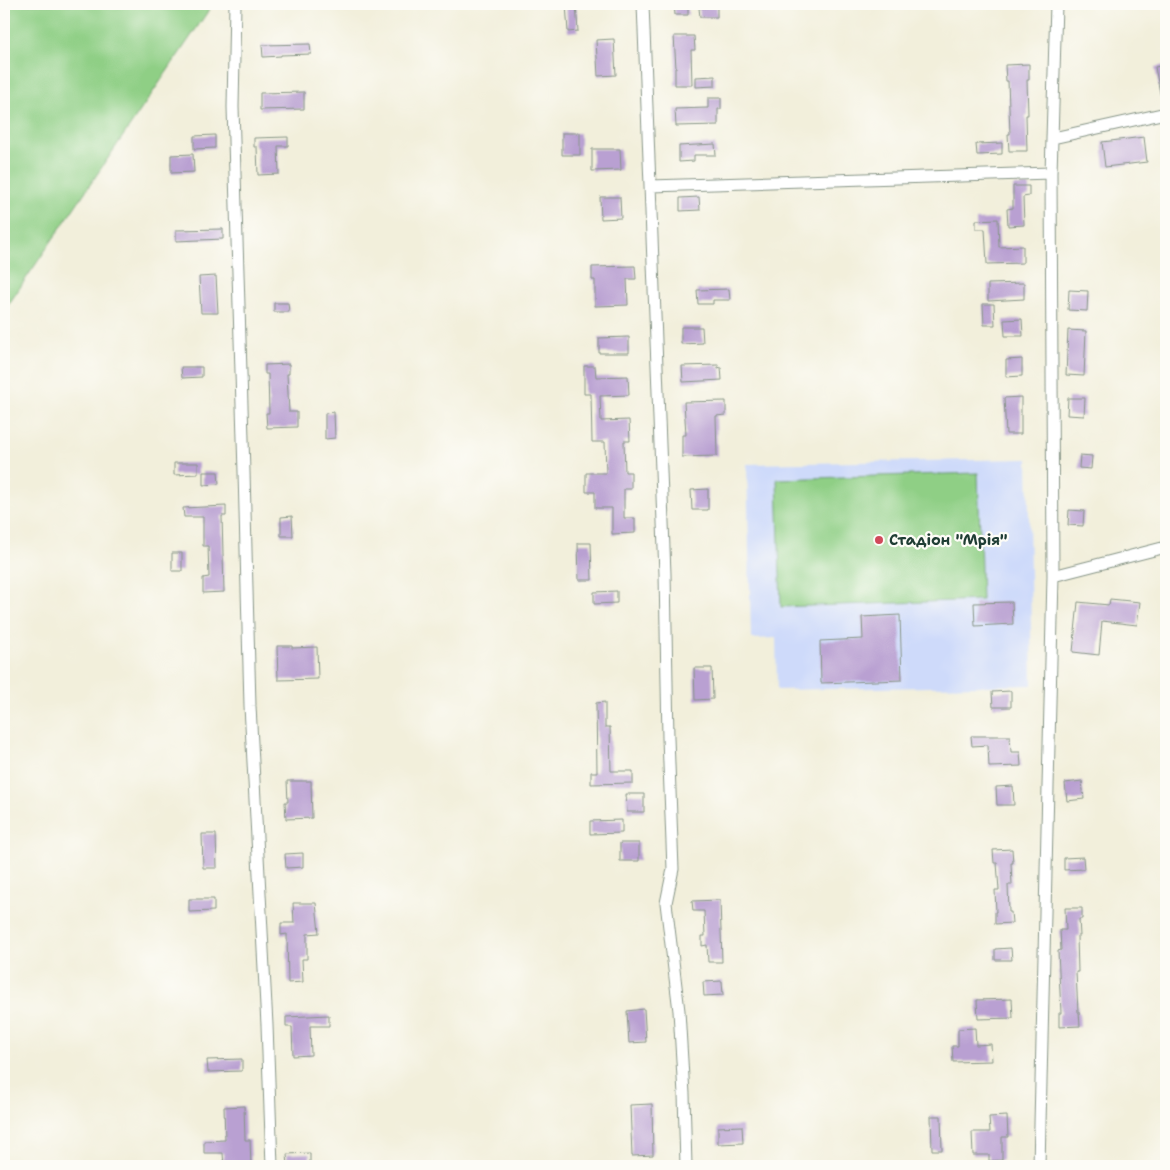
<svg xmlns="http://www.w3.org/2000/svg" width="1170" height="1170" font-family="'Shantell Sans',sans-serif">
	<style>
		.built { fill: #cedafa }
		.green { fill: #8fcf85; stroke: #57865c }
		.building { fill: #b9a0d2 }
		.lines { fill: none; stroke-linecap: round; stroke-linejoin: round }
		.street-casing { stroke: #889688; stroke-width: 13 }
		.street { stroke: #fff; stroke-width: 11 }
		.poi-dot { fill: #d1495b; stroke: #fdfcf7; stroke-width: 2 }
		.labels { text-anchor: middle; stroke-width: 4.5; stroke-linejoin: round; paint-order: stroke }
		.poi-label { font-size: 15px; font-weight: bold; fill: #1f3d34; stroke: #fdfcf7; text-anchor: start }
	</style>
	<rect width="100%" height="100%" fill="#fdfcf7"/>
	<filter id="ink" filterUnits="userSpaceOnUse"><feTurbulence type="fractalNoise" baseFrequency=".02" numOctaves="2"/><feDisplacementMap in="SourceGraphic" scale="10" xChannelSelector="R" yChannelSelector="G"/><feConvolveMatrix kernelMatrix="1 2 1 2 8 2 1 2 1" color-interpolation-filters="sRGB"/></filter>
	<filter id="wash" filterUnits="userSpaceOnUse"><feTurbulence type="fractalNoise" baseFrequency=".0096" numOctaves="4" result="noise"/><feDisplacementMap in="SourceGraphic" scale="20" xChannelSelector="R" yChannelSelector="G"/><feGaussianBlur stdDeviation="1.12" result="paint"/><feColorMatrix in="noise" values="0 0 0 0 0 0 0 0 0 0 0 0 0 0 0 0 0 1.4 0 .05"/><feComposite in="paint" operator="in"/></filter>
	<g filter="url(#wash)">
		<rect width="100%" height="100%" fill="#f2efdb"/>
		<path class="built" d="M1028,459L1032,685L777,690L776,638L751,639L747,464Z"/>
		<path class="green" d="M4,4H213L4,311Z
			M978,473L982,600L781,607L777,479Z"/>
		<g id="blocks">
			<path class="building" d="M566,4H576L578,31L568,32Z
				M674,4H688V15H675Z
				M717,7V17H700L699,8Z
				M674,36H694L695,50H691L692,85H675V68H676Z
				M614,39L616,75L598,76L596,40Z
				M310,44L311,54L281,55V56L263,57L262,45Z
				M1029,64V80H1027L1028,115H1026L1027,151H1009L1008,134H1010L1008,81H1006L1005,65Z
				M1166,65V98H1161L1155,67Z
				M715,76V86L696,87V77Z
				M304,92V109L260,110V93Z
				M708,98H721V109H718V125L676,126L675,109L708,108Z
				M562,133H580V155H562Z
				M215,135V148L194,149V136Z
				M288,137V146H278L279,174L258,175L257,147H254V138Z
				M1144,137L1147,162L1105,167L1102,142Z
				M1002,143V154L977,155L976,144Z
				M715,144L716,155H694V161L679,162V146Z
				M592,149H620L621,170L592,171Z
				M193,154L194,172L171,173V155Z
				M1013,186H1029V196L1023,197L1024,225L1008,226L1007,209L1013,208Z
				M600,197H620L621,218L601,219Z
				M699,197L700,210L680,211V198Z
				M998,219L999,247L1023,246V263L987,264L985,229H976V220Z
				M223,229V239L176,241V230Z
				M635,266L636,279H627L628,305L595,306V280H592V267Z
				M216,276L218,313H201L199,277Z
				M1024,283V299L988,301V284Z
				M729,289L730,300H713V304H698L697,290Z
				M1069,290L1088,291L1087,311L1068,310Z
				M274,303H288L289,312H274Z
				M983,304H994L995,325H984Z
				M1022,319L1023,336H1005L1004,320Z
				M681,327H702L703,343L681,344Z
				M1068,330L1086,331L1084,376L1066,375Z
				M629,337V353H599V338Z
				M1022,359V376L1006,377V360Z
				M289,364V374H287L289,412H297V427L267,428L266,413H269L268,374H265V365Z
				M718,365V368L721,367L722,380L683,382L682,366Z
				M584,366H595L596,377L628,376L629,395L600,396L601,421L629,420L630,441H624L625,472H631V489H624V518H635V533L612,534V508H595V492H586V473H606L605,442H592L591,394H584Z
				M181,367H202V377L182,378Z
				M1021,397V434H1006L1004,398Z
				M1068,398H1085L1084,416L1067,415Z
				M726,401V415L716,416L717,456L682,457V435H686L684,402Z
				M334,412L335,438L325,439V413Z
				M1080,455L1092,456L1091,469L1079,468Z
				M174,463H198V474L174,475Z
				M203,472H218L219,484L203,485Z
				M708,489V510H692L691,490Z
				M226,506V516H222L224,592L203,593V578L209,577L208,546H203V517H184L183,508Z
				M1069,510L1084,511L1083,526L1068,525Z
				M292,516L293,536H281V517Z
				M578,543H591L592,580H579Z
				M172,553H182V571H172Z
				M617,591V603L594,604V592Z
				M1110,599L1140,602L1137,625L1102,621L1099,655L1073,652L1078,602L1109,605Z
				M1012,602L1013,624L975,626L974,603Z
				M900,615L902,680L821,683L820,641L863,639L862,617Z
				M277,646H292V648L317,647L318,679L278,680Z
				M694,668H712L713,699L695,700Z
				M1011,691V707H993L992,692Z
				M605,702V727H610L611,771H633V783L591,784V772H597L596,703Z
				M971,736H1010L1011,752H1020L1021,766L989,767L988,745L972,746Z
				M287,781H311L312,818L286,819L285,802H288Z
				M1082,781L1084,799L1067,801L1065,783Z
				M1013,786L1014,805H997L996,787Z
				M626,794H644V812H627Z
				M622,820V833L590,834V821Z
				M202,834H216L217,868H203Z
				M620,843H639V861H620Z
				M1012,849L1013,863H1011L1012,885H1008L1009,912H1011L1012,923L995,924V912H996L995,890H999L997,863H994L993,850Z
				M303,853V867L286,868L285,854Z
				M1083,857L1084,869L1064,870V858Z
				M189,899H214V911L189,912Z
				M720,900L722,962H708L707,945L702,946V936H705L704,911H693L692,901Z
				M293,903H316L319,933L307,934V959H302L303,982L288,983L287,934L281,935V923H294Z
				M1065,908H1082V919H1079L1080,936H1077L1078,972H1076L1078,1012H1079L1080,1026L1059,1027V1013H1061L1058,951L1061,950L1060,930H1066Z
				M1011,948L1012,960H995V949Z
				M722,981L723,995L704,996L703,982Z
				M1012,999L1013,1018L978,1019L977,1000Z
				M644,1009L646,1042L629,1043L627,1011Z
				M329,1015V1026H310L311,1055L293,1056L292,1027H286V1017Z
				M975,1028L976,1045L991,1044L992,1061L953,1062L952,1046H958V1029Z
				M242,1059V1071L208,1072L207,1060Z
				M652,1104L653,1155L632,1156L630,1105Z
				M244,1106L245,1140H250L251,1166H224L223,1153H204V1141L225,1140L224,1107Z
				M931,1116H941L942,1150H932Z
				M1007,1116L1008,1137H1002V1160L989,1161V1155H973L972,1132H990L989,1117Z
				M742,1126L743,1143L718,1144V1127Z
				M310,1153V1165L288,1166L287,1154Z"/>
		</g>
	</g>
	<g filter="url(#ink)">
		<use href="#blocks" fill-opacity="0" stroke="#889688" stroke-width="1"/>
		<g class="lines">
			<g class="street-casing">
				<path id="street" d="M235,4L233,107L244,472L250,706L267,1025L272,1166
					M643,4L665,574L668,738L673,869L666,903L679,1011L684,1094L686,1166
					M1053,138L1166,113
					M651,186L1051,173
					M1053,576L1166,547
					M1039,1166L1053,576L1051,173L1056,4"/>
			</g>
			<use href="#street" class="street"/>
		</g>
	</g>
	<circle class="poi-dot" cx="879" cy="540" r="5"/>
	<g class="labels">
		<g class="poi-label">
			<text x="889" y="545">Стадіон "Мрія"</text>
		</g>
	</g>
	<rect width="1170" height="1170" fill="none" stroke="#fdfcf7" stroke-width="20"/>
</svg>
